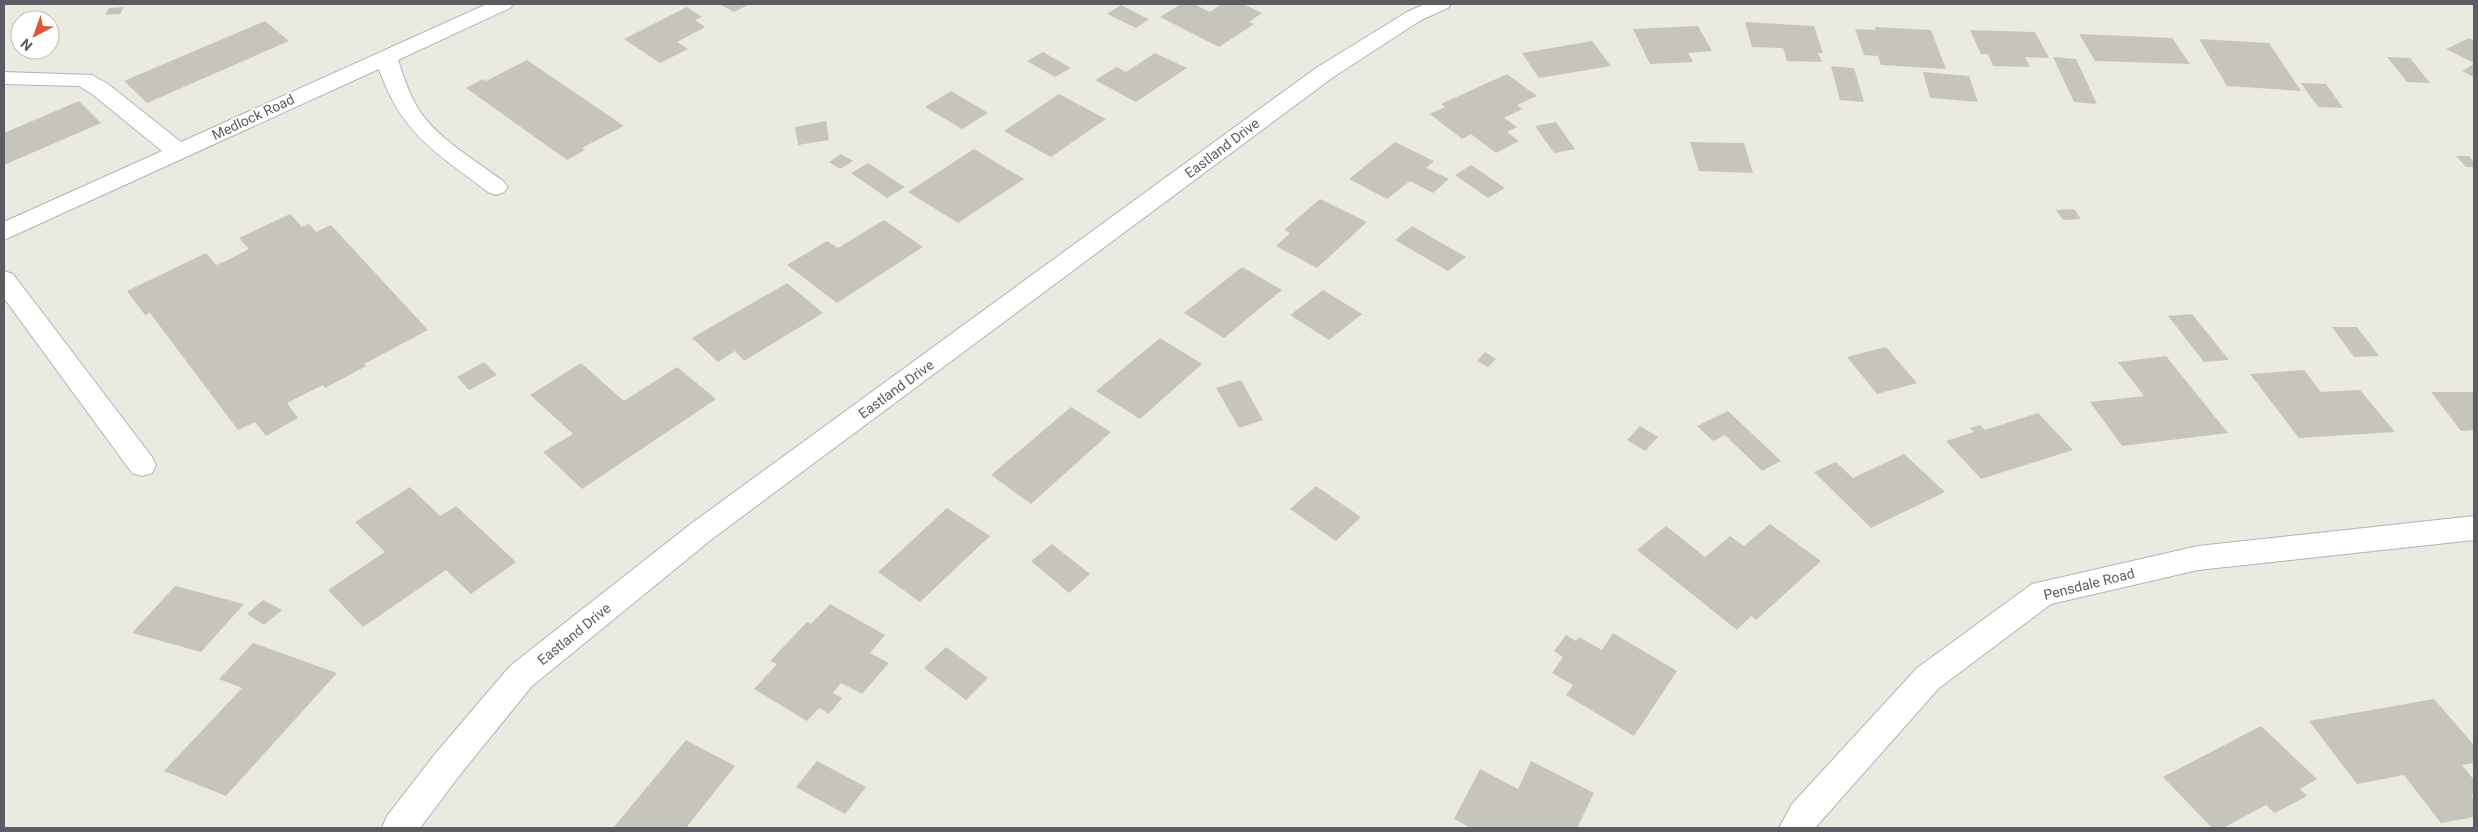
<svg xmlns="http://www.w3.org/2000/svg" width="2478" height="832" font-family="Roboto,sans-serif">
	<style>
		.building { fill: #c7c4be }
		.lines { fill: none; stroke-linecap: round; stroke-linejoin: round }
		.minor-casing { stroke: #b2b3b8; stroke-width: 2 }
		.minor { fill: #fff; fill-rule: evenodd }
		.labels { text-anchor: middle; stroke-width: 4; stroke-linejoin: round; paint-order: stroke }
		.street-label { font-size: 14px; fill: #5a5c61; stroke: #fff }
	</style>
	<rect width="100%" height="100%" fill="#ebeae1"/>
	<path class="building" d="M719,4H750L734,12Z
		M1181,4H1194L1210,12L1222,4H1243L1262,13L1249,22L1254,24L1219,47L1160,17Z
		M1121,5L1144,17L1149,19L1136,28L1107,14Z
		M124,7L120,14L105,15L109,8Z
		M687,7L702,17L695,20L705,27L677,42L688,49L660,63L624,39Z
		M265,21L289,41L147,103L124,81Z
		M1745,22L1814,26L1823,53H1818L1822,62L1787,61L1783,48L1752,47Z
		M1698,26L1712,51L1688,53L1693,62L1650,64L1633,29Z
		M1875,27L1931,30L1946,69L1881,65L1878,56L1864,55L1855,29L1876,30Z
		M1970,30L2035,32L2049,58L2025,57L2030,67L1993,66L1988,54H1981Z
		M2079,34L2172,38L2190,64L2095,61Z
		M2469,38L2474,40V63L2446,49Z
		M2199,39L2269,43L2301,91L2227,86Z
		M1592,41L1611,66L1539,78L1522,53Z
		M1043,52L1071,68L1055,77L1027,61Z
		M1155,53L1187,68L1136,102L1095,80L1117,67L1126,72Z
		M2053,57L2076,59L2097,104L2074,102Z
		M2387,57L2410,58L2430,83L2407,82Z
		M527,60L624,126L582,148L585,150L567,160L466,88L483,79L486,81Z
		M2474,64V77L2462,71Z
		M1831,66L1854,68L1864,102L1840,100Z
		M1923,72L1969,76L1978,102L1930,98Z
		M1507,74L1537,96L1517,105L1522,109L1504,118L1517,127L1507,132L1519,141L1496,153L1471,134L1462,139L1430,114L1445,107L1441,104Z
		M2301,83L2326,84L2343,108L2318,107Z
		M951,91L988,113L962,129L925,107Z
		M1059,94L1106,119L1051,157L1004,131Z
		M79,101L101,123L4,165V133Z
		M826,121L829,140L798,145L795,127Z
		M1556,122L1575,149L1554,153L1535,126Z
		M1395,142L1434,161L1426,168L1449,179L1433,193L1410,181L1387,199L1349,179Z
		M1690,142L1744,143L1753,173L1699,171Z
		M974,149L1024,179L958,223L908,192Z
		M841,154L853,161L840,169L829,162Z
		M2456,156H2469L2474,162V167H2466Z
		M868,163L903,186L905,187L887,198L851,173Z
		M1471,165L1505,188L1488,198L1455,175Z
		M1320,199L1367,222L1317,268L1276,246L1290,233L1284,230Z
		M2074,209L2081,219L2063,220L2056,210Z
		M290,214L302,227L309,224L316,232L331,225L428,330L364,364L366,366L325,388L323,385L287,403L298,418L266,436L255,422L238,430L150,313L145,315L127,291L206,253L216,265L230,259L249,249L239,238Z
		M884,220L923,247L837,303L787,265L827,241L838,248Z
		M1412,226L1466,257L1448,271L1395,240Z
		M1242,267L1282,290L1224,338L1184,313Z
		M787,283L823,313L744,361L735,351L718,362L692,338Z
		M1323,290L1362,314L1329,340L1290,315Z
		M2192,314L2229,360L2204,362L2168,316Z
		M2332,327H2357L2379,356L2354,357Z
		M1160,338L1202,364L1140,419L1096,391Z
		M1886,347L1917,383L1877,394L1847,357Z
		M1485,352L1496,359L1488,367L1477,361Z
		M2166,356L2228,433L2122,446L2090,402L2144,396L2118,362Z
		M484,362L497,375L469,390L457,377Z
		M581,363L624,401L677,367L716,399L582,489L543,452L573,434L530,395Z
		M2304,370L2321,392L2360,390L2395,432L2299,438L2250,374Z
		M1241,380L1263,420L1239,428L1216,388Z
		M2431,392H2474V430L2461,431Z
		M1071,407L1111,432L1031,504L991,475Z
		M1728,411L1781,461L1762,471L1725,435L1713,441L1697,426Z
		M2038,413L2073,450L1981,479L1946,441L1974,432L1970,428L1980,425L1985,430Z
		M1640,426L1658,437L1645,451L1627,440Z
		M1904,454L1945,492L1871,528L1814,472L1836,462L1853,478Z
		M1316,486L1361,517L1336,541L1290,509Z
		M410,487L440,516L456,506L516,562L471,594L446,570L363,627L328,590L385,552L355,522Z
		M947,508L990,536L920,602L878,572Z
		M1770,524L1821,561L1756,620L1751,616L1737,630L1637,550L1666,526L1705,557L1730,536L1744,546Z
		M1052,544L1090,574L1069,593L1031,561Z
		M175,586L244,604L201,652L132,633Z
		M263,600L282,610L264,625L247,614Z
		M830,604L885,635L870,653L889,663L862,694L841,683L833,693L842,698L829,714L819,708L807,721L754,689L777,664L770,661L807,622L811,624Z
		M1613,633L1677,671L1634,736L1566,695L1573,685L1552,673L1563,657L1554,651L1566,635L1576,641L1579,637L1602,650Z
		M253,643L337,673L226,796L164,771L242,688L219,679Z
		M946,647L988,678L966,700L924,668Z
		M2434,699L2474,745V763L2462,765L2474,780V794L2471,795L2474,799V817L2441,823L2404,775L2357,784L2309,721Z
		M2261,726L2317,779L2300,789L2307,796L2275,813L2266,805L2223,828H2212L2163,777Z
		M686,740L735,766L686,828H613Z
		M817,761L866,787L845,814L796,787Z
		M1531,761L1594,793L1577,828H1471L1454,819L1480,769L1518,789Z"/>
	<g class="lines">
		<g class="minor-casing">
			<path id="minor" d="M487,4H513L510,8L398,60C404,78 410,97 421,113C441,141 477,161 504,182L508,187L504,192L496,195L488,192C436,152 402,135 379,69L4,240V222L162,151L92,94L79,86L4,84V72L92,75L108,84L181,142Z
				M1425,4H1451L1448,8L1421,20L1332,78L712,539L532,686L459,776L420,828H382L387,816L435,754L510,666L692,523L1316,68L1407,12Z
				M4,271L13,274L152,457L156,465L152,473L142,476L132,473L4,298Z
				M2474,516V540L2198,570L2051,604L1939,688L1815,828H1779L1792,804L1917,668L2032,584L2198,546Z"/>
		</g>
		<use href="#minor" class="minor"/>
	</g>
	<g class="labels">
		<g class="street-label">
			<text transform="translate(253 117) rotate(-25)" y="5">Medlock Road</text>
			<text transform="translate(1222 148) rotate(-37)" y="5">Eastland Drive</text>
			<text transform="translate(896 389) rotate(-36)" y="5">Eastland Drive</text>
			<text transform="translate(2089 584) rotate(-14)" y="5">Pensdale Road</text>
			<text transform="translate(574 634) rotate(-39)" y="5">Eastland Drive</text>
		</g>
	</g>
	<rect width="2478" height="832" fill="none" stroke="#5a5c61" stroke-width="10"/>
	<g transform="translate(35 35) rotate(221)"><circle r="24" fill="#ffffff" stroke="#bdbec0"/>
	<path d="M0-4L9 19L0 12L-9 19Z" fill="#dc5737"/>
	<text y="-8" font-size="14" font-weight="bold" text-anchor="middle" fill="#5a5c61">N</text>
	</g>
</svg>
